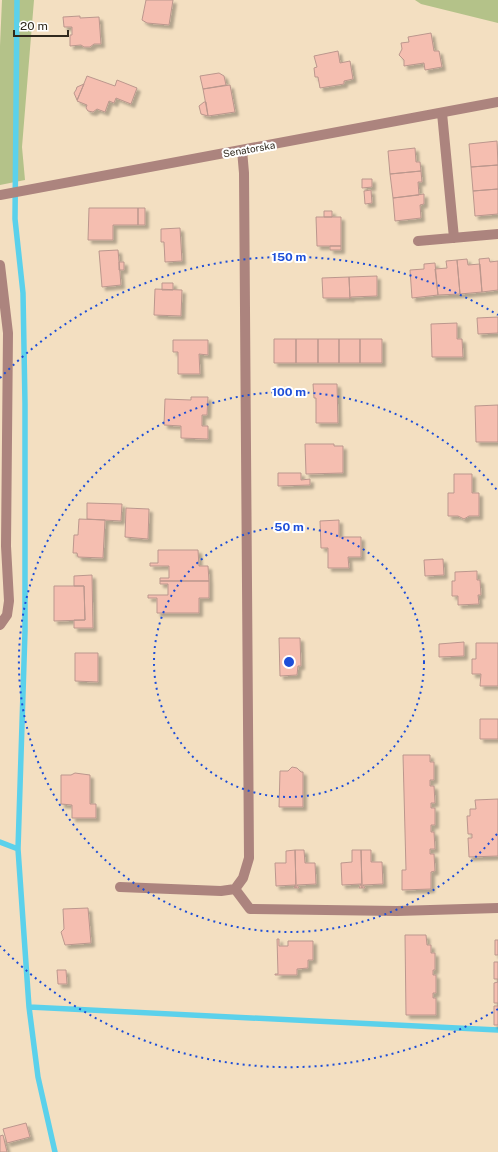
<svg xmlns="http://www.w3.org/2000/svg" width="498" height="1152" font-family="'Public Sans',sans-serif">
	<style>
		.green { fill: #b4c289 }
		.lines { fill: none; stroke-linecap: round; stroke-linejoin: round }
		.stream { stroke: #5bd1eb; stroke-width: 5.5 }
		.building { fill: #f5beb0; stroke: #bb978d; filter: url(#shadow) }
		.minor { stroke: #ac847e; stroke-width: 10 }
		.ring { fill: none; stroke: #1d4ed8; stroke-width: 2; stroke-dasharray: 2 4 }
		.labels { text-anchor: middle; stroke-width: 4; stroke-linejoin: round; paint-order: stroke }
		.street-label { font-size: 10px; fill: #30291d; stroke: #fff }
		.centre { fill: #1d4ed8; stroke: #fff; stroke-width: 2 }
		.ring-label { font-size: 12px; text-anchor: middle; font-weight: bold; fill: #1d4ed8; stroke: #fff; stroke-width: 4; stroke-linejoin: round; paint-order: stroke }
	</style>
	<defs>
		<filter id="shadow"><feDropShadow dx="3.5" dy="3.5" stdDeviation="1" flood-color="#0004"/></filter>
	</defs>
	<rect width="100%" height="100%" fill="#f3dfc1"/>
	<path class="green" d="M2,0H34L22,147L25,180L0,185V46Z
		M415,0H498V23L421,4Z"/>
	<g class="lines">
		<path class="stream" d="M17,0L15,219L23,293L25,404V631L18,849L29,1007L38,1077L55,1152
			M0,842L18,849
			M29,1007L498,1030"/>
	</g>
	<path class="building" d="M146,0H173L169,25L147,23L142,20Z
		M80,16V18L99,17L101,44H94L90,47H84L81,45L70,46V35H72V27H64L63,17Z
		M431,33L434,51H439L442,67L425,70L424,63L404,66V60L399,55L402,49L401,43L409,42L408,37Z
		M338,51L340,63L350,61L353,79L344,81V84L320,88L318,77H315L314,68L317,67L314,56Z
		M219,73L224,76L226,85L203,89L200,76Z
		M87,76L115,86L117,80L137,88L131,104L116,98L114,103L109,101L105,112L97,109L93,112L88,111L86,108L87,105L77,101Z
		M84,84L77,100L74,93L76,90L77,87Z
		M230,85L235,112L208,116L203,89Z
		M204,102H206L208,116L201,114L199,106Z
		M497,141L498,165L471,167L469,144Z
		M415,148L416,162H420L421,171L390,174L388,151Z
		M498,165V189L473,191L471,167Z
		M421,171L422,182H418L419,195L393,198L390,174Z
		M362,179H372V187L362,188Z
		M498,189V214L475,216L473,191Z
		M371,190L372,203L365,204L364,191Z
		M424,194V204L420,205L421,218L395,221L393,198Z
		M89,208H138V225H113V240H88Z
		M138,208H145V225H138Z
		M324,211H332V217H324Z
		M316,217H341V246H317Z
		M180,228L182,261L165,262L164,242H161V229Z
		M330,246H341V250H330Z
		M118,250L121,285L102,287L99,251Z
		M489,258L490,262L498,261V290L482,292L479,259Z
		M467,259L468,265L480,264L482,292L460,294L457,260Z
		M457,260L460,294L438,295L435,269L447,268L446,261Z
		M119,262H124V270H119Z
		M435,263L438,295L412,298L410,270L424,269V264Z
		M377,276V296L351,297L350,299L349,277Z
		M349,277L350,299L349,298H323L322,278Z
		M162,283H173V290H162Z
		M155,289L182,290L181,316L154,315Z
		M498,317V333L478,334L477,318Z
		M457,323V339H462L463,357H432L431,324Z
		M274,339H296V363H274Z
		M296,339H318V363H296Z
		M318,339H339V363H318Z
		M339,339H360V363H339Z
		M360,339H382V363H360Z
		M173,340H208V355L199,354L200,374H178V352H173Z
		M313,384H337L338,423H316V398H314Z
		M191,397H208L207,415H202V426H208V439L181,438V426L164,425L165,399L191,400Z
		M498,405V442H476L475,406Z
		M305,444H334V446H343V473L306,474Z
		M278,473H301V480L310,479V485L278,486Z
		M454,474H472V493H479V516H469L464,519L458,516H448V493H454Z
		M87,503L122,504L121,521L87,519Z
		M126,508L149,509L148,539L125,537Z
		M79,519L105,520L103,558L78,557L77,553H73L74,535H78Z
		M339,520V537H361V557H348L349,568H328V548H321L320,521Z
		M158,550H198L199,566H208L209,581H160V578H169V566H150V563H158Z
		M443,559L444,575L425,576L424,560Z
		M477,571V580H480L481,595H478L479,604L458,605V596H452V581H455V572Z
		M92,575L93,628H74V620H85L84,586H74V576Z
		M160,581H209V598H199V613H157V598H148V595H168V584H160Z
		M54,586H84L85,620L54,621Z
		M279,638H300L301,666H298L297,675L280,676Z
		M464,642V656L439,657V644Z
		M476,643H498V686H480L481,674H472V659H476Z
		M75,653H98V682L75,681Z
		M480,719H498V739H480Z
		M403,755H430V762H434V780H430V786H434L435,803H431V808H435V825H431V832H434L435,849H430V854H434L435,871L431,872V889L402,890V870H406Z
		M292,767L297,768L301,772H303V807H279L280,771H288Z
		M75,773L90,775V804H96V818H72V805L61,804V775H71Z
		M498,799V856L469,857L468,838H472V834H468L467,816H470V809H476L475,800Z
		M295,850H304L305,863H315L316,884L297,885L299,888H296Z
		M295,850L296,888H294L295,885L276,886L275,863H286V851Z
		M352,850H361L362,888H359L361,884L342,885L341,863L352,862Z
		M361,850H371V862H382L383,884L363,885L365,888H362Z
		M88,908L91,943L65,945L61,932L64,929L63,909Z
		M405,935H426L427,945H431V953H435V970H433V975H436V993H433V998H436V1015H406Z
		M277,939H279V946H288V941H313V960H308V968L297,969V975H275V974H278Z
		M495,940H498V955H495Z
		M494,962H498V1025H494V1006H498V1003H494V983L498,982V979H494Z
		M57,970H66L67,984H58Z
		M26,1123L30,1137L7,1143L3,1129Z
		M3,1135L7,1152H0V1136Z"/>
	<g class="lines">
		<path class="minor" d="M442,113L454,238
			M0,195L498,102
			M418,241L498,234
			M0,265L8,333L6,546L9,601L7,615L0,625
			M120,887L221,891L235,889L243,878L249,858L244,173L242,150
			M235,889L250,909L397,911L498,908"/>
	</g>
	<g class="ring">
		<circle cx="289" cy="662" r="135"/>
		<path d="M497 834A270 270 0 1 1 497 490"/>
		<path d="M498 1009A405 405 0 0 1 0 946M0 378A405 405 0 0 1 498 315"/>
	</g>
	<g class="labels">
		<g class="street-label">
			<text transform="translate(249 149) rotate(-10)" y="4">Senatorska</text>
		</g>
	</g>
	<circle cx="289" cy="662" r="6" class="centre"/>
	<g class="ring-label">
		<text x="289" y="261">150 m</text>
		<text x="289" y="396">100 m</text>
		<text x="289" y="531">50 m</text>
	</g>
	<path d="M14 30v6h54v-6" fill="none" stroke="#30291d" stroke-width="2"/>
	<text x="20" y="30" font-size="12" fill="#30291d" stroke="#ffffff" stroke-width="3" paint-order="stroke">20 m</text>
</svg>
